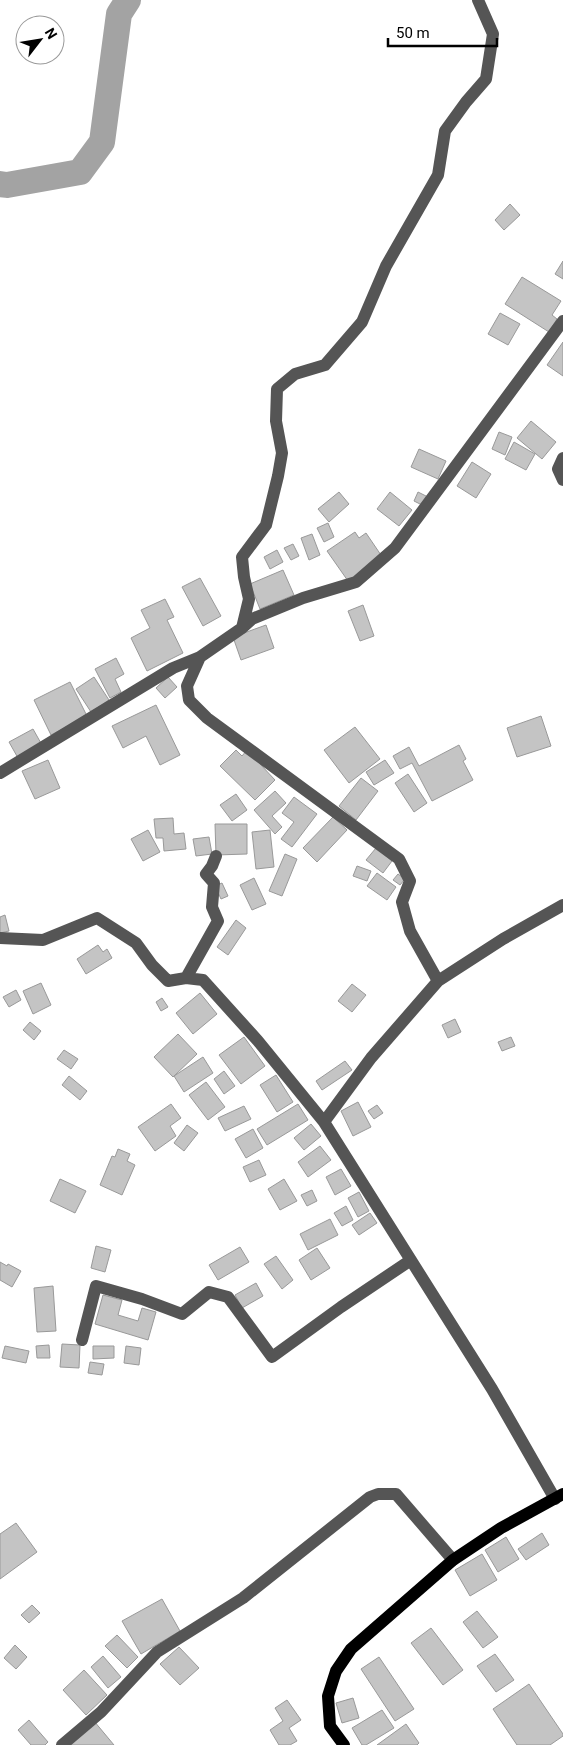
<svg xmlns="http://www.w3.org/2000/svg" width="563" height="1745" font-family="Roboto,sans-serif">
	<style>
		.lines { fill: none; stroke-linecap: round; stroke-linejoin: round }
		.river { stroke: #a3a3a3; stroke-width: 26 }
		.building { fill: #c4c4c4; stroke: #999 }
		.minor { stroke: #555; stroke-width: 12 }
		.major { stroke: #000; stroke-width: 12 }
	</style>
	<rect width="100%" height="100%" fill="#fff"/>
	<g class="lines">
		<path class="river" d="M0,184L7,185L80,172L102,142L119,14L128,0"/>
	</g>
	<path class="building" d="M510,204L520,215L504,230L495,220Z
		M563,261V279L555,274Z
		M522,277L561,301L552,315L557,319L549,332L505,304Z
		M500,313L520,324L508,345L488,334Z
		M563,342V376L547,365Z
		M531,421L556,442L542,459L517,438Z
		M499,432L512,437L505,455L492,449Z
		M514,442L535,454L526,470L505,459Z
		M419,449L446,461L438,479L411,467Z
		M472,462L491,474L476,498L457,486Z
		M339,492L349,504L329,522L318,509Z
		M390,492L412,510L399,526L377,509Z
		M418,492L428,497L424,506L414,501Z
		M328,523L334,537L324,542L317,528Z
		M355,532L359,538L366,533L383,558L348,581L327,551Z
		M312,534L320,555L309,560L301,538Z
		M293,544L299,556L291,560L284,548Z
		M277,550L283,562L270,569L264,557Z
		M283,570L294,595L260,609L250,584Z
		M200,578L221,616L203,626L182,587Z
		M165,599L174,617L167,620L183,653L147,671L131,638L150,628L141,610Z
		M363,605L374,636L360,641L348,611Z
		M266,625L274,648L241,660L233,637Z
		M116,658L124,674L115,679L121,692L110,698L95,669Z
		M94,677L109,700L91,712L76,689Z
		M168,677L177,687L165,698L156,688Z
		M70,682L87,716L51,735L34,700Z
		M156,705L180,755L160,765L146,736L123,748L112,726Z
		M541,716L551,746L517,757L507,728Z
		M355,727L380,759L349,783L324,750Z
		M33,729L42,745L18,758L9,742Z
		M459,745L466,759L463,761L473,780L432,801L412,763L400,769L393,756L409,747L419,766Z
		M236,750L242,756L247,750L275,780L255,800L220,766Z
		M48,760L60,788L35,799L22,771Z
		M385,760L394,773L374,785L366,772Z
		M408,774L427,803L414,812L395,783Z
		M361,778L378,791L356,820L339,806Z
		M275,791L286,803L272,816L282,827L275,834L254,810Z
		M236,794L247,810L232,821L220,805Z
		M294,797L317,814L292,847L281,839L294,822L282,813Z
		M333,817L347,830L317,862L303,848Z
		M173,818L174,834L184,833L186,849L164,851L163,838H156L154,819Z
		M215,824H247V854L216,855Z
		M148,830L160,852L143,861L131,839Z
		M270,830L274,867L256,869L252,832Z
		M209,837L212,854L196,856L193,839Z
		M376,848L392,861L383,873L366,860Z
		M285,854L297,859L282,896L269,891Z
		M357,866L371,871L367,881L353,876Z
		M377,873L396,887L387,900L367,886Z
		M398,874L405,879L400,885L393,880Z
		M254,878L266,904L252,910L240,885Z
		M222,883L228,896L221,899L215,886Z
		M5,915L9,931L0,933V917Z
		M236,920L246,928L228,955L217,947Z
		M98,945L103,952L107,949L112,958L86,974L77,959Z
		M41,983L51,1005L33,1014L23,991Z
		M352,984L366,995L352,1012L338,1001Z
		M16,990L21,1000L9,1007L3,997Z
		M200,993L217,1014L193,1034L176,1013Z
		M162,998L168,1007L161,1011L156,1002Z
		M455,1019L461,1032L448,1038L442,1025Z
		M30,1022L41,1031L34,1040L23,1030Z
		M178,1034L197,1054L173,1077L154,1057Z
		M244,1037L265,1066L241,1084L219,1055Z
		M511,1037L515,1046L502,1051L498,1042Z
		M64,1050L78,1059L71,1069L57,1059Z
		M203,1057L213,1073L184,1092L174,1076Z
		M345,1061L352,1070L322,1090L316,1081Z
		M224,1071L235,1086L224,1094L214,1079Z
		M276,1075L293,1102L277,1112L260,1085Z
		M69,1076L87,1091L80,1100L62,1085Z
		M206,1082L225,1107L208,1120L189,1095Z
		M358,1102L371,1127L353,1136L341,1111Z
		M171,1104L181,1118L170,1126L176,1136L155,1151L138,1127Z
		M298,1104L308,1120L267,1145L257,1129Z
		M377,1105L383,1113L374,1119L368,1111Z
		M244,1106L251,1119L225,1131L218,1118Z
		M311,1124L321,1136L304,1150L294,1138Z
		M187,1125L198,1133L184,1151L174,1143Z
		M253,1129L263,1148L246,1158L235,1139Z
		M320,1146L331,1160L308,1177L298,1162Z
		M118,1149L130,1154L127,1161L135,1165L122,1195L100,1185L112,1156L115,1157Z
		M259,1160L266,1175L250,1182L243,1167Z
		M341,1169L351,1186L335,1195L326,1177Z
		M60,1179L86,1191L75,1213L50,1201Z
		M284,1179L297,1201L280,1210L268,1189Z
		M312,1190L317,1201L307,1206L301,1195Z
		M359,1192L369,1211L358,1217L348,1198Z
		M346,1206L353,1220L342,1226L334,1213Z
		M370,1213L377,1223L359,1235L352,1225Z
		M330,1219L338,1235L308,1250L300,1234Z
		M96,1246L111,1250L105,1272L91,1268Z
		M240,1247L249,1262L218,1280L209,1265Z
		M317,1248L330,1268L311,1280L299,1260Z
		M276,1256L293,1280L282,1289L264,1264Z
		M0,1262L7,1266L8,1264L21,1271L12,1287L0,1280Z
		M256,1283L263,1296L242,1308L235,1295Z
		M53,1286L56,1331L37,1332L34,1288Z
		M103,1295L122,1300L118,1315L138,1321L142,1308L156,1312L148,1340L95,1324Z
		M62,1344L80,1345L79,1368L60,1367Z
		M49,1345L50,1358H37L36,1346Z
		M5,1346L29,1351L26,1363L2,1358Z
		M93,1346H114V1358L93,1359Z
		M126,1346L141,1348L139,1365L124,1363Z
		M90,1362L104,1364L102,1375L88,1373Z
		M16,1523L37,1552L0,1579V1534Z
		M542,1533L549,1545L526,1560L518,1549Z
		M506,1537L519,1559L498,1572L485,1550Z
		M482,1554L497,1580L470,1596L455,1570Z
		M162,1599L180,1631L141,1654L122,1621Z
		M32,1605L40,1613L29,1623L21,1615Z
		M477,1611L498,1637L483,1648L463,1622Z
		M431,1628L463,1670L443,1685L411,1643Z
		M117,1635L138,1657L127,1668L105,1646Z
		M15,1645L27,1657L16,1669L4,1658Z
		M179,1647L199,1668L180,1685L160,1664Z
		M495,1654L514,1680L496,1692L477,1666Z
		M103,1656L121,1677L108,1688L91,1667Z
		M379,1657L414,1709L395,1721L361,1669Z
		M84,1670L107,1695L86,1715L63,1690Z
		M529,1684L563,1734V1736L550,1745H517L493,1709Z
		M353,1698L359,1718L342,1723L336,1703Z
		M287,1700L301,1720L289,1728L297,1741L290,1745H279L270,1730L283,1721L275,1708Z
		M382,1710L394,1728L366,1745H362L352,1728Z
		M29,1720L48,1742L45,1745H31L18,1730Z
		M94,1721L114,1745H66Z
		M406,1724L419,1743L417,1745H377Z"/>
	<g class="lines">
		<path class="minor" d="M563,458L558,469L563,480
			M242,628L249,599L244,577L242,557L266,525L278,476L282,453L276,421L277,389L295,374L325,365L362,322L386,266L438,175L445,131L466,102L486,79L493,34L478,0
			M200,657L187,686L189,700L207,718L399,859L410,881L402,902L410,931L438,981
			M0,773L173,668L200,657L242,628L252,619L303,598L356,582L395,548L563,321
			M0,938L43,940L97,918L136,943L152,965L168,981L186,978L203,980L258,1041L324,1122L492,1389L555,1499
			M186,978L218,921L212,907L214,883L206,874L212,866L216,856
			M324,1122L371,1058L438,981L503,939L563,905
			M82,1340L96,1286L142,1299L182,1314L209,1292L228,1297L272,1357L341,1307L411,1260
			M62,1745L101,1712L157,1652L243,1598L370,1497L378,1494H396L453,1560"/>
		<path class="major" d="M344,1745L330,1726L328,1696L336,1671L351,1649L453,1560L501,1528L563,1494"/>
	</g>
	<g transform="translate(40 40) rotate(59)"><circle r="24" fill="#ffffff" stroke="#999999"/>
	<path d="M0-4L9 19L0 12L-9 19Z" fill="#000000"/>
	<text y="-8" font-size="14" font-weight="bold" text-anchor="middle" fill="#000000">N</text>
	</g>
	<path d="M388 38v8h109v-8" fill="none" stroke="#000000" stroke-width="2.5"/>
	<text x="396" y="38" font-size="15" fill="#000000" stroke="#ffffff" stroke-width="4" paint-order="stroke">50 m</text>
</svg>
